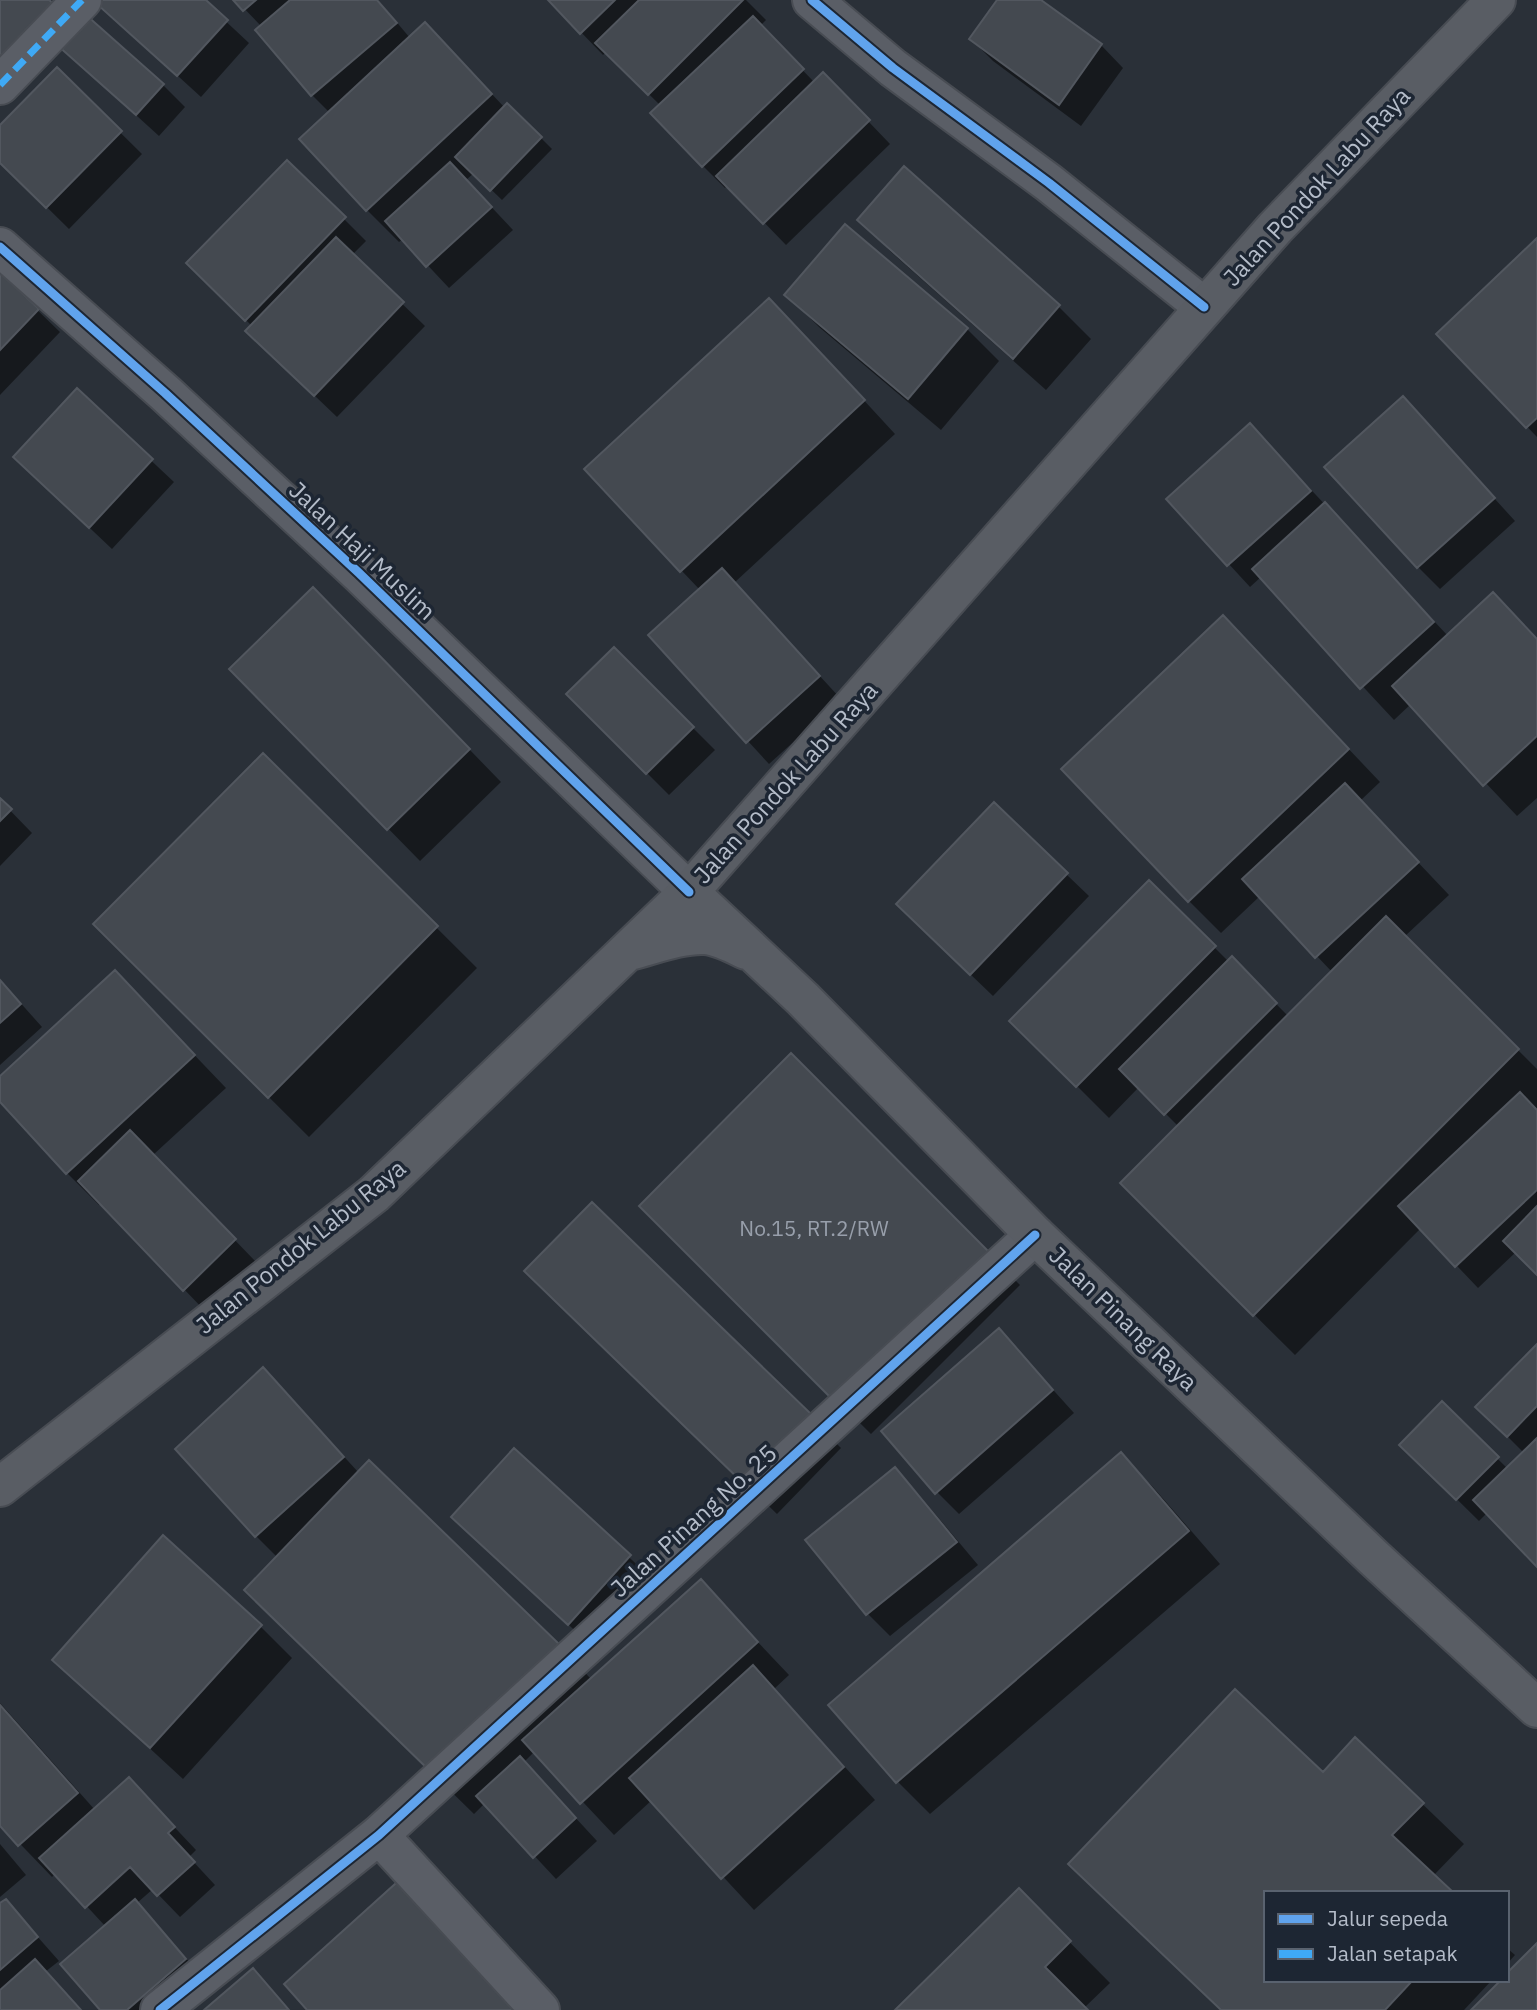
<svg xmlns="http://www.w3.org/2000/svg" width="1537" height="2010" font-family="'IBM Plex Sans',sans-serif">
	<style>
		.shadow { fill: #0007 }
		.building { fill: #444950; stroke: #52575f; stroke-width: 2 }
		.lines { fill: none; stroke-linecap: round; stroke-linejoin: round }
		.minor-casing { stroke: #484c53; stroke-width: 42 }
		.secondary-casing { stroke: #484c53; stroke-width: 42 }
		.minor { stroke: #5a5e66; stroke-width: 38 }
		.secondary { stroke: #595d64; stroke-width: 38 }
		.quiet { stroke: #3fa9f5; stroke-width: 7; stroke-dasharray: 14 7; stroke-linecap: butt }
		.cycleway-casing { stroke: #1d2633; stroke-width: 13 }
		.cycleway { stroke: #60a3ed; stroke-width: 9 }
		.labels { text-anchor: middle; stroke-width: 7; stroke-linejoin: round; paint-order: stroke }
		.number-label { font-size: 21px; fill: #989fab }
		.street-label { font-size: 24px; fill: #b4bcc9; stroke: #1d2633 }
	</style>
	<rect width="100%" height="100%" fill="#2a3038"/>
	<path class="shadow" d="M0,0H46L163,85L185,107L159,136L60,46L31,82L0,58Z
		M104,0H203L249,43L201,97L100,5Z
		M236,0H378L410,38L457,57L505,108L508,105L552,149L502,200L474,173L466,180L513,230L449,288L403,239L399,242L367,210L301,139L330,113L312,95L262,27Z
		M550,0H746L766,20L760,26L815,83L845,97L890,144L786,245L728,185L725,188L703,166L661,106L606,52L603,55Z
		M1000,0H1038L1101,45L1123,68L1081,126L993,61L971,39Z
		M57,70L142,154L69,229L0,161V128Z
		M287,162L366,241L352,255L425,326L337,417L270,353L252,326L188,263Z
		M905,169L1059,307L1091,339L1046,390L891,252L859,220Z
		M1537,240V437L1438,334Z
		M0,274L60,332L0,395Z
		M787,295L967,329L999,361L941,430L819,327Z
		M801,332L895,434L734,583L841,699L769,764L650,635L700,590L681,570Z
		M77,391L174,482L112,549L38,479Z
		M1403,398L1515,521L1440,589L1418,567Z
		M1272,448L1448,636L1493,595L1537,639V798L1517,816L1411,704L1394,720L1261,577L1250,587L1169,499Z
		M345,621L501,782L420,861L232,669Z
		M614,649L715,750L669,795L569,695Z
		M1254,649L1380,782L1360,801L1449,895L1404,937L1537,1069V1273L1516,1252L1478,1288L1421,1228L1295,1355L1122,1183L1179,1127L1139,1087L1109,1118L1012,1021L1149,882L1229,962L1232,959L1288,1016L1332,972L1260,896L1221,933L1189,901Z
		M263,755L477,968L309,1137L95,924Z
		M0,800L32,833L0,866Z
		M1066,874L1089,896L993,996L920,926Z
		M115,972L226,1088L153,1155L257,1263L206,1312L101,1203L99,1205L67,1173L0,1100V1079Z
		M0,980L42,1027L0,1065Z
		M791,1055L1020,1285L871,1434L642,1206Z
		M559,1303L809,1416L841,1448L777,1514Z
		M999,1330L1074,1413L959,1514L937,1492Z
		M1537,1347V1564L1487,1513L1479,1521L1402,1445L1442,1404L1508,1469L1524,1453L1478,1407Z
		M285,1392L359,1473L558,1645L592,1680L701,1582L789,1675L774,1689L875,1800L754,1910L652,1800L614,1835L535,1751L524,1762L597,1841L556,1879L485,1803L474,1814L287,1631L278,1558L256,1536Z
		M514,1450L662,1588L601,1655L453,1517Z
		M1121,1455L1153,1487L1220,1564L930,1814L898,1782L831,1705Z
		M894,1469L916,1491L978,1565L890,1636L868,1614L807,1540Z
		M260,1626L292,1658L183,1779L54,1660Z
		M0,1703L95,1810L129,1779L196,1850L189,1857L215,1885L180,1917L153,1889L137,1903L207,1982L174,2010H102L106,1927L56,1873L52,1877L0,1823Z
		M1355,1739L1464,1844L1433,1876L1266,1893V1980H1492L1464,2010H1222L1111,1904L1323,1774Z
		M0,1844L26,1875L0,1897Z
		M1019,1891L1110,1983L1084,2008L1086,2010H897Z
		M6,1901L59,1961L45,1972L81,2010H0V1906Z
		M1507,1948L1515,1955L1507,1964Z"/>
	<path class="building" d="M0,0H49L54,4L8,62L0,55Z
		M102,0H206L228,20L177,76L98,5Z
		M233,0H256L243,11Z
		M290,0H377L397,23L311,96L255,30Z
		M548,0H615L580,34Z
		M639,0H743L648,95L595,43Z
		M997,0H1041L1102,44L1059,105L969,39Z
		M85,14L164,84L136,115L57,45Z
		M753,16L804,69L702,167L650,113Z
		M425,22L492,94L366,211L299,139Z
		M57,67L122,131L46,208L0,163V125Z
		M823,72L870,120L763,224L716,176Z
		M507,103L542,137L490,191L455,157Z
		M287,160L346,217L245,321L186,263Z
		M450,162L492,207L426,267L385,221Z
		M904,166L1060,305L1013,359L857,220Z
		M845,224L968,328L908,399L784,295Z
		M336,237L404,302L314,396L245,331Z
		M1537,238V418L1526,428L1436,334Z
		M0,272L39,309L0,350Z
		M769,298L865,400L680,572L584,469Z
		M77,388L153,459L89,528L13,457Z
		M1403,396L1495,498L1417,568L1324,467Z
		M1250,423L1311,491L1227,566L1166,499Z
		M1325,502L1434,622L1360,689L1252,569Z
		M722,568L820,676L746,743L648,635Z
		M313,587L470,749L387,830L229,669Z
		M1493,592L1537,639V736L1483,786L1392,686Z
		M1223,615L1349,749L1188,902L1061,769Z
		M614,647L694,727L646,774L566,694Z
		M263,753L438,926L268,1098L93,924Z
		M1345,783L1419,862L1315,958L1242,879Z
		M0,798L12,809L0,821Z
		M994,802L1068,873L970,975L896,904Z
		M1149,880L1216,946L1076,1087L1009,1021Z
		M1386,916L1519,1049L1253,1316L1120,1183Z
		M1232,956L1277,1003L1164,1115L1119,1069Z
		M115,970L195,1055L66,1174L0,1102V1076Z
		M0,980L21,1004L0,1023Z
		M791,1053L989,1252L837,1404L639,1206Z
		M1520,1092L1537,1110V1190L1455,1267L1398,1206Z
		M130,1130L236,1239L183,1291L78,1181Z
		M592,1202L811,1414L743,1483L524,1271Z
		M1537,1206V1275L1503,1241Z
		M999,1328L1053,1390L935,1494L881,1431Z
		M1537,1344V1406L1507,1437L1475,1407Z
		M263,1367L344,1457L255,1537L175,1449Z
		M1442,1401L1499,1457L1456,1500L1399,1445Z
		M1537,1438V1567L1473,1500Z
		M514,1448L631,1555L568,1625L451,1517Z
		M1121,1452L1189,1531L896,1783L828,1705Z
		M369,1460L559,1644L433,1774L244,1590Z
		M895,1467L957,1542L866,1615L805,1540Z
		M163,1535L262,1625L150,1748L52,1660Z
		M701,1579L758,1642L580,1804L522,1740Z
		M753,1665L844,1767L721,1879L629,1778Z
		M1235,1689L1323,1772L1355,1737L1424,1803L1392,1835L1454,1893H1266V1980H1413L1385,2010H1221L1068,1864Z
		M0,1705L78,1793L18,1846L0,1826Z
		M520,1756L576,1818L533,1858L476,1796Z
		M129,1777L175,1827L168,1833L195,1862L157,1896L130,1867L85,1908L39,1858Z
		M405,1875L527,2010H307L284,1984Z
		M1019,1888L1071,1941L1045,1967L1088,2010H895Z
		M6,1899L38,1937L0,1970V1903Z
		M135,1899L186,1959L127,2010H100L60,1964Z
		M1537,1943V2010H1471L1501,1980H1507V1973Z
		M35,1959L81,2010H0V1990Z
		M253,1968L289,2010H204Z"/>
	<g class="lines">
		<g class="minor-casing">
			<path id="minor" d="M812,0L893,68L1049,183L1204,307
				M0,85L82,0
				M0,247L165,393L359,573L689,892
				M379,1835L540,2010
				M160,2010L379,1835L1035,1235"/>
		</g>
		<g class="secondary-casing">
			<path id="secondary" d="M689,892L803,999L1035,1235L1374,1558L1537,1708
				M629,951C653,945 680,934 705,935C719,936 734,944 746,950
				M0,1487L374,1194L689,892L1275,228L1496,0"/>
		</g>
		<use href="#minor" class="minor"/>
		<use href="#secondary" class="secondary"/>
		<path class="quiet" d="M0,85L82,0"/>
		<g class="cycleway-casing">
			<path id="cycleway" d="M812,0L893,68L1049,183L1204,307
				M0,247L165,393L359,573L689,892
				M160,2010L379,1835L1035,1235"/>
		</g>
		<use href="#cycleway" class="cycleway"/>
	</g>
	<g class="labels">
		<g class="number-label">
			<text x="814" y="1236">No.15, RT.2/RW</text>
		</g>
		<g class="street-label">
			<text transform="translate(1317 187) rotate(-47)" y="8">Jalan Pondok Labu Raya</text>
			<text transform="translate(362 551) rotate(43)" y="8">Jalan Haji Muslim</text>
			<text transform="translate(786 783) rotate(-48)" y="8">Jalan Pondok Labu Raya</text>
			<text transform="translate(301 1247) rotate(-39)" y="8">Jalan Pondok Labu Raya</text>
			<text transform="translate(1123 1319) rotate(44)" y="8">Jalan Pinang Raya</text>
			<text transform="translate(694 1521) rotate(-42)" y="8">Jalan Pinang No. 25</text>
		</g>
	</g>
	<rect x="1264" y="1891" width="245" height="91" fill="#1d2633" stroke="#59626f" stroke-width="2"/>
	<rect x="1278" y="1914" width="35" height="10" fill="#60a3ed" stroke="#59626f" stroke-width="2"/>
	<text x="1327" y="1926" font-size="21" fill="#b4bcc9">Jalur sepeda</text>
	<rect x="1278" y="1949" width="35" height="10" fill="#3fa9f5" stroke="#59626f" stroke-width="2"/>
	<text x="1327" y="1961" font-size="21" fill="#b4bcc9">Jalan setapak</text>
</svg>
